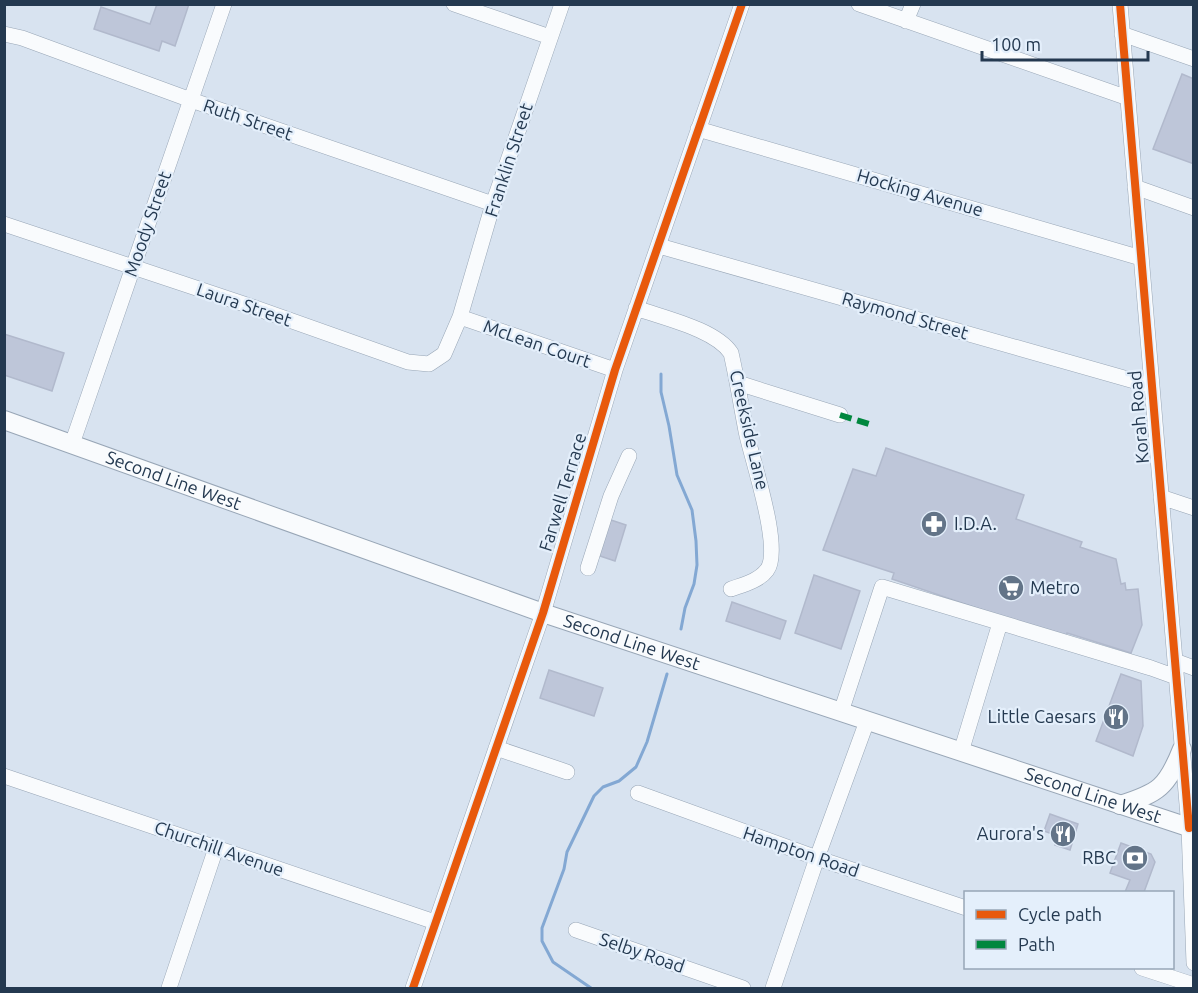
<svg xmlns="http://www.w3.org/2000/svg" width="1198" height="993" font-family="Ubuntu,sans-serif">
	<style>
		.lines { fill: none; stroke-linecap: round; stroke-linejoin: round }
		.stream { stroke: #83a8d3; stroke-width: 3 }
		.building { fill: #bec6d9; stroke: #b1b9cc; stroke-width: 1.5 }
		.minor-casing { stroke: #98a6b6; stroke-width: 16 }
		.major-casing { stroke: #98a6b6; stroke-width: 20 }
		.minor { stroke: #f9fbfd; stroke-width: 15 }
		.major { stroke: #f9fbfd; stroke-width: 18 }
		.quiet { stroke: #00873e; stroke-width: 6; stroke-dasharray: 12 6; stroke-linecap: butt }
		.cycleway-casing { stroke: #e4effb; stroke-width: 11 }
		.cycleway { stroke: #e8590c; stroke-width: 8 }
		.labels { text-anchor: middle; stroke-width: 4.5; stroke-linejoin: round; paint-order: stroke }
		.street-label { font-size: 18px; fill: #243950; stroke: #e4effb }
		.poi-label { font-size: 18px; fill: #243950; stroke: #e4effb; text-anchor: end }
	</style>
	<rect width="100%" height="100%" fill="#d8e3f0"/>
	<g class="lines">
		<path class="stream" d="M661,374V392L669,426L677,475L692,510L696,541L697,565L694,584L685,608L681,629
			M591,988L553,962L542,941V928L564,869L567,852L594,796L603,787L619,781L636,767L647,742L667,674"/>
	</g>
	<path class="building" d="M157,4H189L175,46L162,41L159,51L94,29L101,7L150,24Z
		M1182,74L1194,79V164L1153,149Z
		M4,334L64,353L52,391L4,375Z
		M886,448L1024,495L1016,519L1082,542L1080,547L1116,559L1121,584L1125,583L1126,590L1138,589L1142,625L1131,653L1067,633L1065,638L892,579L894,573L823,550L853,469L876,476Z
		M608,519L626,525L615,561L597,555Z
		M814,575L860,591L841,649L795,633Z
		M732,602L786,621L780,639L726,621Z
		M549,670L603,688L594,716L540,698Z
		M1121,674L1141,681L1143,726L1133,756L1096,741Z
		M1050,814L1078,824L1070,850L1055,845L1058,836L1044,831Z
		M1121,843L1151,854L1155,862L1144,892H1125L1130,880L1110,873Z"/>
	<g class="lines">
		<g class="minor-casing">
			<path id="minor" d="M454,4L550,37
				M859,4L1128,98
				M1120,4L1189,828L1194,963
				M906,21L913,4
				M4,34L22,38L191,100L493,204
				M1122,34L1194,59
				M698,129L1141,258
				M1135,187L1194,208
				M4,224L244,304L408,362L429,364L444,354L460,317L493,204L562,4
				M659,246L1152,386
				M636,308C663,318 715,329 731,353C737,379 741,405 746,431C751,457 783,549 767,570C759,581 742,585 731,589
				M460,317L615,370
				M738,383L840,415
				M72,444L224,4
				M1161,497L1194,508
				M588,568L611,496L629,456
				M1175,661L1194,668
				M841,712L882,587L1151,668L1176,677
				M496,748L567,772
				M961,752L1000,623
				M4,776L435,922
				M638,793L817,858L966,908
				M576,930L743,988
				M1142,968L1194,985
				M169,988L216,848
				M413,988L543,613L615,370L742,4
				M773,988L817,858L867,721"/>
		</g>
		<g class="major-casing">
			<g id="major">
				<path id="s1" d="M4,420L543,613L1194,829"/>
				<path d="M1120,805C1159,793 1167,787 1182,749"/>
			</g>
		</g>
		<use href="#minor" class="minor"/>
		<use href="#major" class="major"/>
		<path class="quiet" d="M840,415L869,424"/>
		<g class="cycleway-casing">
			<path id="cycleway" d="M1120,4L1189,828
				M413,988L543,613L615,370L742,4"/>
		</g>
		<use href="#cycleway" class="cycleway"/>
	</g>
	<defs>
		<g id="pharmacy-disc" transform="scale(1.35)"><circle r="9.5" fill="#637488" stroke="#e4effb"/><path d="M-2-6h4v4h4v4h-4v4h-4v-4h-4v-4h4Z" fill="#fff"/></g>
		<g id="supermarket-disc" transform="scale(1.35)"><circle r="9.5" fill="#637488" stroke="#e4effb"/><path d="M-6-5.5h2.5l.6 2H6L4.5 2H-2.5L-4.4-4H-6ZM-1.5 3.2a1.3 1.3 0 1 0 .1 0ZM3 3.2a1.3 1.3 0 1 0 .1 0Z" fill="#fff"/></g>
		<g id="restaurant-disc" transform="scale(1.35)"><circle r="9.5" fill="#637488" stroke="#e4effb"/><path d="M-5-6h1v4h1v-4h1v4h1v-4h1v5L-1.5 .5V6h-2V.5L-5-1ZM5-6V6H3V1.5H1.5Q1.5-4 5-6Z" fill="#fff"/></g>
		<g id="bank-disc" transform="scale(1.35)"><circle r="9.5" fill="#637488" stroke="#e4effb"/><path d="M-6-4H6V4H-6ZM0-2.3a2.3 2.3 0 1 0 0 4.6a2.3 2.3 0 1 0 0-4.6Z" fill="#fff"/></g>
	</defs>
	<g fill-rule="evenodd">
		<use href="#pharmacy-disc" x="934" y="524"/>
		<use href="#supermarket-disc" x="1011" y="588"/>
		<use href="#restaurant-disc" x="1116" y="717"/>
		<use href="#restaurant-disc" x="1063" y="834"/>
		<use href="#bank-disc" x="1135" y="858"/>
	</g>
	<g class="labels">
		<g class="street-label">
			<text transform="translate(248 120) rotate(19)" y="6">Ruth Street</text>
			<text transform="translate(509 160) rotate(-72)" y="6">Franklin Street</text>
			<text transform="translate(920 193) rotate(16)" y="6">Hocking Avenue</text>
			<text transform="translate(148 224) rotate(-71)" y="6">Moody Street</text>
			<text transform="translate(244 305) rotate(19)" y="6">Laura Street</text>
			<text transform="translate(905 316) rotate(16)" y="6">Raymond Street</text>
			<text transform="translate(537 344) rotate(19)" y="6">McLean Court</text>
			<text transform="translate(1139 417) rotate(-95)" y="6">Korah Road</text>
			<text transform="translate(749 430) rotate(77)" y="6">Creekside Lane</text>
			<text dy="6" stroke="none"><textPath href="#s1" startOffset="180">Second Line West</textPath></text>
			<text transform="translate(563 492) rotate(-73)" y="6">Farwell Terrace</text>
			<text dy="6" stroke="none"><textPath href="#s1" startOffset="666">Second Line West</textPath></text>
			<text dy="6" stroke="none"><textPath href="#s1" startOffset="1152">Second Line West</textPath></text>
			<text transform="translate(219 849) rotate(19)" y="6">Churchill Avenue</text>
			<text transform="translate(801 852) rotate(19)" y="6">Hampton Road</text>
			<text transform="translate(642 953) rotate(19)" y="6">Selby Road</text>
		</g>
		<g class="poi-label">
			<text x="954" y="530" text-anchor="start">I.D.A.</text>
			<text x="1030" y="594" text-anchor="start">Metro</text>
			<text x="1096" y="723">Little Caesars</text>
			<text x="1044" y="840">Aurora's</text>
			<text x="1116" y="864">RBC</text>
		</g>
	</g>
	<rect width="1198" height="993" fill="none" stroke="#243950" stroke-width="12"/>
	<rect x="964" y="891" width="210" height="78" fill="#e4effb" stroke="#97a6b7" stroke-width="1.5"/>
	<rect x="976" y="910" width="30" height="9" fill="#e8590c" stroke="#97a6b7" stroke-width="1.5"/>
	<text x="1018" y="921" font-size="18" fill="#243950">Cycle path</text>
	<rect x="976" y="940" width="30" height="9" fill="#00873e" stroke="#97a6b7" stroke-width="1.5"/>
	<text x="1018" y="951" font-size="18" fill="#243950">Path</text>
	<path d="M982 51v9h166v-9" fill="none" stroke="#243950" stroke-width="3"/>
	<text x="991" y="51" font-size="18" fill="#243950" stroke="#e4effb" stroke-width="4.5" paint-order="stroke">100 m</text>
</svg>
